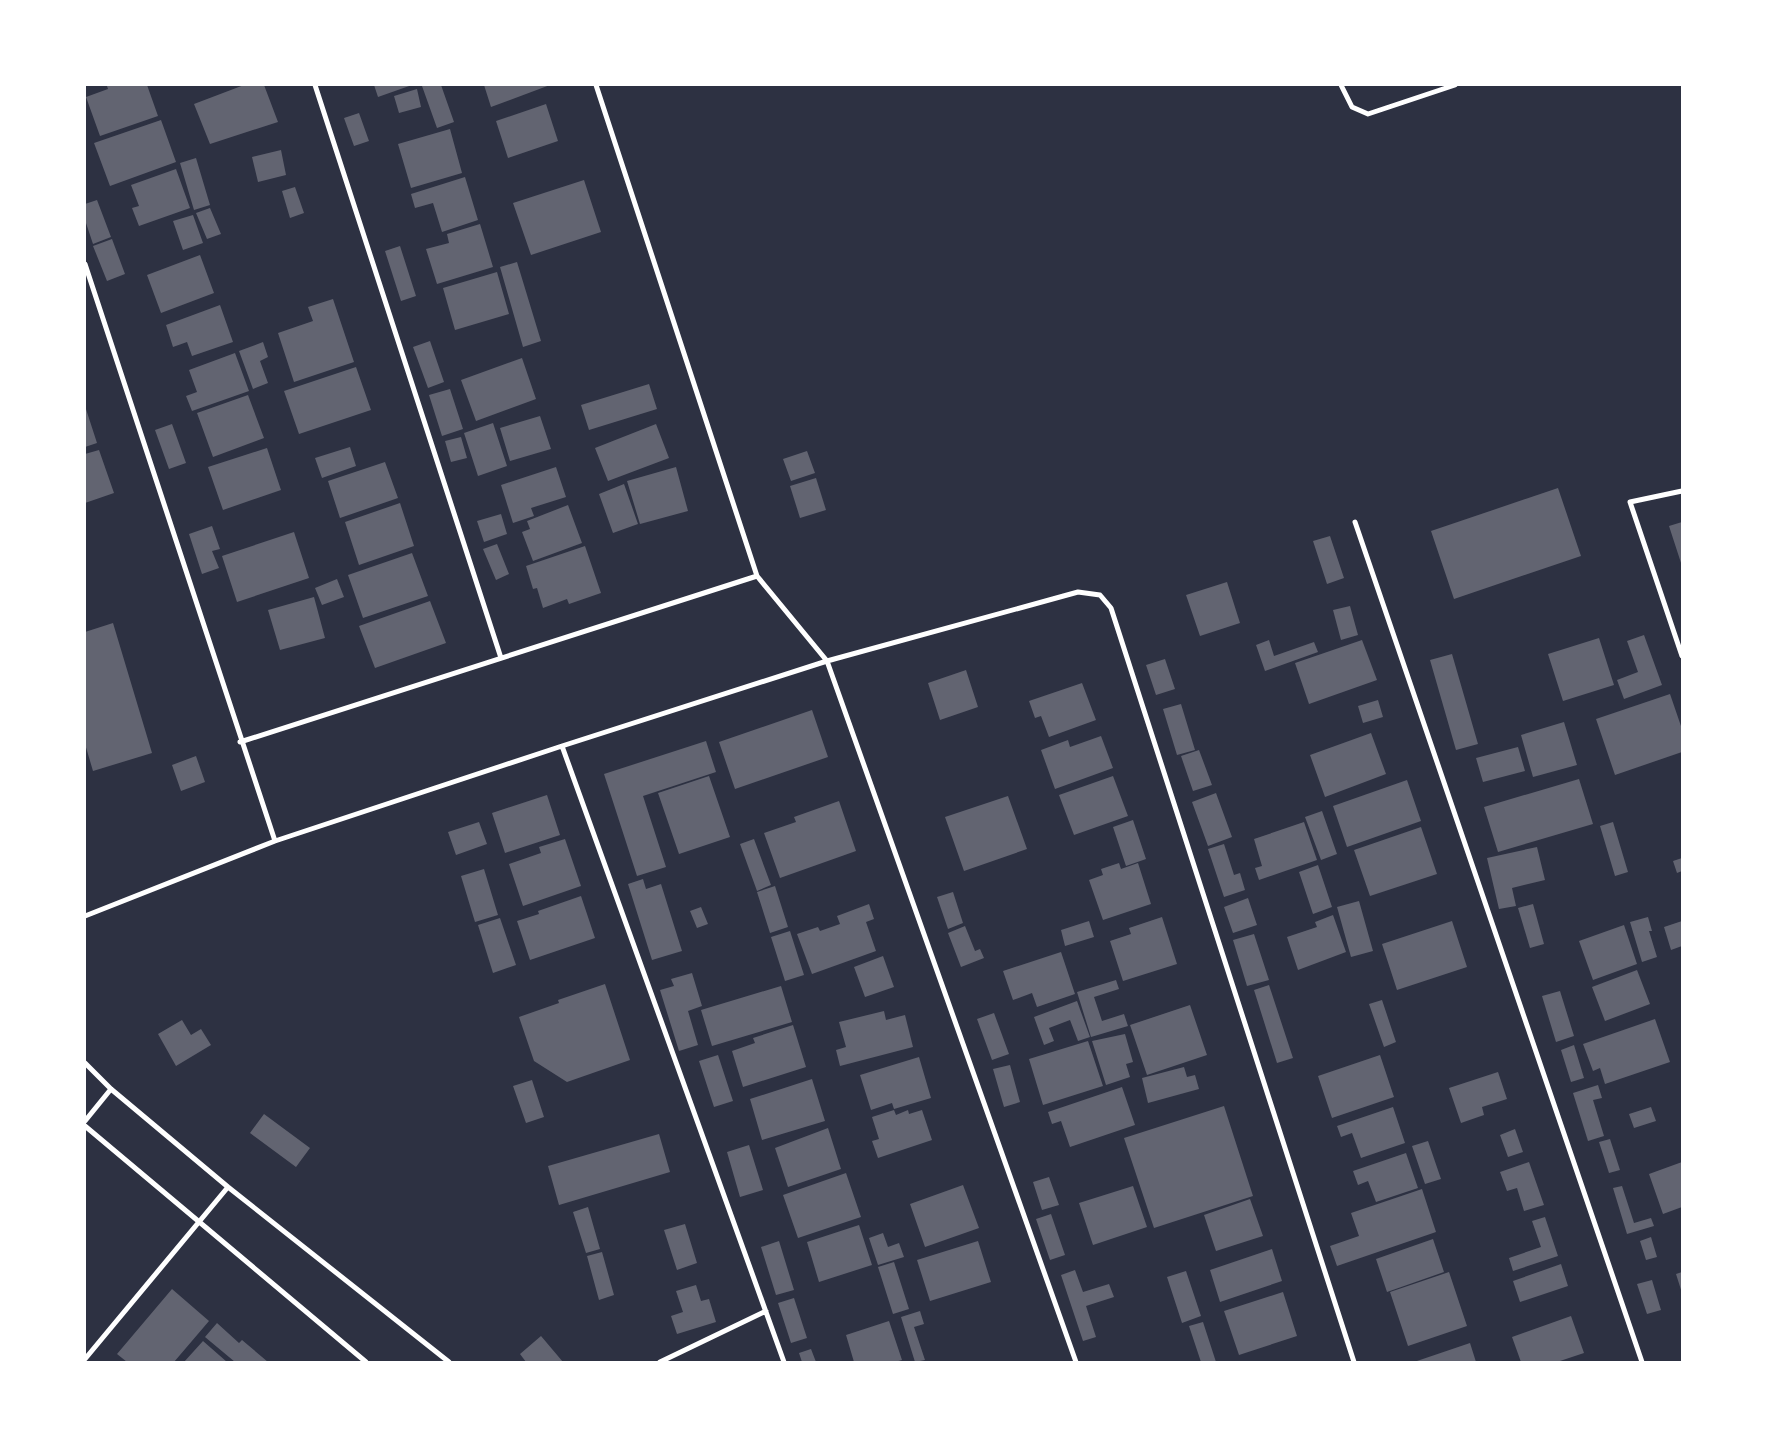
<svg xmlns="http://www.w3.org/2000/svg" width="1767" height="1447" font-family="'Nunito Sans',sans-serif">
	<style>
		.building { fill: #626471 }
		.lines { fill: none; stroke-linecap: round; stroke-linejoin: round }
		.minor { stroke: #fff; stroke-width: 5 }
	</style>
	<rect width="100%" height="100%" fill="#2d3142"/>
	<path class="building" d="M110,85H147L158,116L100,136L86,97L108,89L107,86Z
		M244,85H264L278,122L210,144L194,104Z
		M374,85H412L378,97Z
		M425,85H441L454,122L437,128L422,86Z
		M484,85H550L491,107Z
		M417,89L421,107L399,113L394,96Z
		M546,104L558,141L508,158L496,121Z
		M359,113L369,141L354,146L344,118Z
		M161,120L176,162L110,186L94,143Z
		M450,129L462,173L411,188L398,144Z
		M281,150L286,175L258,182L252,157Z
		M196,158L210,205L194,210L180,163Z
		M176,169L190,208L139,226L132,208L139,206L131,185Z
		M465,177L478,220L442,232L433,203L415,208L411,194Z
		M584,180L601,232L531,255L513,203Z
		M295,187L304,213L290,218L282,191Z
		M97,200L111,237L93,244L85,220V204Z
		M210,208L221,234L207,239L196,213Z
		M193,215L203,243L183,250L173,221Z
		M480,224L493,267L437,284L426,249L449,243L447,234Z
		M112,239L125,274L107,281L93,246Z
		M400,246L416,296L401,301L385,251Z
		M200,255L214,293L161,313L147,275Z
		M517,262L541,341L523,347L500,267Z
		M497,272L509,314L455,330L443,288Z
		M333,299L354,362L294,382L278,333L313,321L308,307Z
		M220,305L233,342L192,356L187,342L173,347L166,325Z
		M430,341L444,382L428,388L413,347Z
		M263,342L268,357L260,361L268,383L253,389L239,351Z
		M235,353L249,391L192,411L186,396L197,392L189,370Z
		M522,358L536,399L476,421L461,380Z
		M356,367L371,410L299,434L284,391Z
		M649,384L657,409L589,430L581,405Z
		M450,389L463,429L442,436L429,395Z
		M248,395L264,438L213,457L197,413Z
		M85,406L97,443L85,447Z
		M540,416L551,449L510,461L500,428Z
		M493,423L507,466L478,476L464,433Z
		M172,424L186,463L169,469L155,430Z
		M656,424L669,458L608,481L595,448Z
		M461,437L467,458L451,462L445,441Z
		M350,447L356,466L322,478L315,458Z
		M267,448L281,490L223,510L208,467Z
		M99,450L114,493L85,503V454Z
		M807,451L815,473L791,481L783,459Z
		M385,462L398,498L340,518L328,481Z
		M556,467L566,497L531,508L534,516L513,523L501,485Z
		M676,467L688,511L640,524L627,481Z
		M816,478L826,510L800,518L790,486Z
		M624,484L638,524L613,533L599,494Z
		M1558,488L1581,556L1454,599L1431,531Z
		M400,503L414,546L359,565L345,522Z
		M568,505L582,543L533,561L522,532L530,529L527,521Z
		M501,514L507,534L484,542L477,521Z
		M1682,522V566L1669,526Z
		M212,526L220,549L212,551L219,568L202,574L189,534Z
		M294,532L309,578L237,602L222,556Z
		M1330,536L1344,578L1327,584L1313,541Z
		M497,544L509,574L496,580L483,549Z
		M585,546L601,593L569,604L567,599L543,608L537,588L533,589L526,566Z
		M412,553L428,596L363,618L348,575Z
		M337,579L344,597L322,605L315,588Z
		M1227,582L1240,623L1200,636L1186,595Z
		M314,597L325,638L280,650L268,610Z
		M430,601L446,643L375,668L359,626Z
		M1350,606L1358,635L1341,640L1333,610Z
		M113,623L152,753L93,771L85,744V632Z
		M1644,635L1662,685L1624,699L1617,680L1638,672L1627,641Z
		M1599,638L1614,685L1563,701L1548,654Z
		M1269,640L1274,656L1314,642L1318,652L1265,671L1256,645Z
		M1362,640L1377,680L1309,704L1295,663Z
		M1452,654L1478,744L1456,750L1430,660Z
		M1165,659L1175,689L1156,695L1146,665Z
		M966,670L978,707L940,720L928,683Z
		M1082,683L1096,720L1049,737L1041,716L1035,718L1029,701Z
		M1670,694L1682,729V752L1615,775L1596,719Z
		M1378,700L1383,717L1363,723L1358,706Z
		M1181,704L1195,750L1177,755L1163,709Z
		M812,710L828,757L735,789L719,742Z
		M1564,722L1577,765L1533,777L1521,735Z
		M1371,733L1386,774L1325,797L1310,755Z
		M1101,736L1113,768L1055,789L1041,750L1068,740L1070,747Z
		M706,741L716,772L643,796L666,867L637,876L604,774Z
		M1518,747L1525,771L1483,782L1476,758Z
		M1199,750L1212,785L1193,791L1181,756Z
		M196,756L205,782L181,791L172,765Z
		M709,776L730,837L679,854L658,793Z
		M1113,776L1128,816L1074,835L1059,795Z
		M1579,779L1593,824L1498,852L1484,807Z
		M1407,780L1421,821L1347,847L1333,806Z
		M1216,793L1232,837L1208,846L1192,802Z
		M547,795L560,835L505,853L492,813Z
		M1008,796L1027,849L964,871L945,817Z
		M839,801L856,851L780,878L764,833L796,822L794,817Z
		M1322,811L1337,854L1321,860L1305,817Z
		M1133,820L1146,859L1126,866L1113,827Z
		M479,822L487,844L456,855L448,832Z
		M1304,822L1317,860L1259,880L1255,868L1262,866L1254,839Z
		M1613,822L1628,872L1615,876L1600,826Z
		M1421,827L1437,874L1370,896L1354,850Z
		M565,839L581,886L523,906L509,864L541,853L539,847Z
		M754,839L771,885L757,891L740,844Z
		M1224,844L1234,875L1240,873L1245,890L1224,897L1208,849Z
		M1537,847L1545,880L1512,888L1516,906L1499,909L1487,858Z
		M1682,858V871L1677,873L1673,861Z
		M1119,863L1121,869L1138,863L1151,904L1103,920L1089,880L1103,875L1101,869Z
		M1318,865L1332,907L1313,914L1299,872Z
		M484,869L498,915L475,922L461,876Z
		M643,879L646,889L661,884L682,951L652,960L628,884Z
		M775,886L788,927L770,933L757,892Z
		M953,892L963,923L948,929L937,897Z
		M581,896L595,938L530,960L517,921L539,914L538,911Z
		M1248,898L1257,925L1233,933L1224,907Z
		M1359,901L1373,951L1351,957L1337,907Z
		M869,904L874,919L866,922L876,951L812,974L797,934L818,927L820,931L840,924L837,916Z
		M1533,904L1544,944L1530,948L1518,908Z
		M701,907L708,924L697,928L690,911Z
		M1333,915L1346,952L1298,970L1287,937L1317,927L1315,922Z
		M1162,917L1177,964L1123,981L1110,941L1131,934L1129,928Z
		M1648,917L1652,931H1649L1657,957L1642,962L1630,922Z
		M500,918L516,965L493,973L478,925Z
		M1089,921L1094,937L1065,946L1061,930Z
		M1452,921L1467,967L1397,990L1382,944Z
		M1682,921V946L1671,950L1664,927Z
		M1624,925L1637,964L1593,980L1579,941Z
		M965,926L975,951L980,949L984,958L961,967L948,933Z
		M790,931L804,975L785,981L771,937Z
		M1254,934L1269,980L1247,986L1233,940Z
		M1061,952L1075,994L1037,1007L1032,993L1013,1000L1003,971Z
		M883,956L894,987L865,997L854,967Z
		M1637,970L1650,1004L1605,1021L1592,987Z
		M692,973L702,1006L688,1011L698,1045L679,1051L660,990L674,986L671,979Z
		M1116,980L1119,989L1094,997L1102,1021L1124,1014L1128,1026L1091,1037L1077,992Z
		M605,984L630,1060L567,1082L534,1061L519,1017L559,1003L558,1000Z
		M1269,985L1293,1058L1277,1063L1254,990Z
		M781,986L792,1022L712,1046L701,1010Z
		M1560,991L1574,1036L1556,1042L1542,996Z
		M1382,1000L1396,1042L1384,1047L1369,1004Z
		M1077,1001L1090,1037L1078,1041L1070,1020L1049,1028L1054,1041L1044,1045L1034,1017Z
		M1190,1005L1207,1055L1147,1075L1130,1025Z
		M884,1011L886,1020L905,1015L913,1047L840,1066L836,1050L846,1047L839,1022Z
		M994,1013L1009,1054L992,1060L977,1019Z
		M1655,1019L1670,1062L1605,1084L1600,1068L1593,1071L1583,1044Z
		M182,1020L191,1035L201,1029L211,1045L176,1066L158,1034Z
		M793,1025L806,1067L743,1087L732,1051L755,1043L753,1038Z
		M1125,1034L1133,1062L1126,1064L1130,1077L1106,1085L1092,1041Z
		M1088,1041L1103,1086L1043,1105L1029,1059Z
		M1574,1045L1584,1078L1571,1082L1561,1050Z
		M718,1055L733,1101L714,1107L699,1061Z
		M1380,1055L1394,1097L1332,1118L1318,1076Z
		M919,1057L931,1098L894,1109L892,1103L871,1110L860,1075Z
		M1010,1065L1020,1102L1004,1107L993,1069Z
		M1184,1067L1187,1077L1195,1075L1199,1089L1148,1103L1142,1078Z
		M1498,1072L1507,1099L1482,1107L1484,1115L1461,1123L1449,1088Z
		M812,1079L825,1121L762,1140L750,1099Z
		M532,1080L544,1117L526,1123L513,1086Z
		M1598,1085L1602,1098L1593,1100L1604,1136L1588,1141L1573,1093Z
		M1122,1087L1135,1125L1070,1147L1061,1121L1052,1124L1048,1112Z
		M1224,1106L1253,1196L1154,1228L1124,1138Z
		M1393,1107L1405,1143L1361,1158L1352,1133L1341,1137L1337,1126Z
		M1651,1107L1656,1121L1634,1128L1629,1114Z
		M894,1110L896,1115L908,1110L909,1114L922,1110L932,1140L878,1158L872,1141L879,1139L872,1117Z
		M264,1114L310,1148L296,1167L250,1133Z
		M828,1128L841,1169L788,1187L775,1148Z
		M1515,1129L1523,1152L1508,1157L1500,1135Z
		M659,1134L670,1172L559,1205L548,1166Z
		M1610,1139L1620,1170L1609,1173L1599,1142Z
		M1428,1141L1441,1179L1425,1184L1412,1146Z
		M749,1145L763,1190L740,1197L727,1152Z
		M1406,1153L1418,1188L1376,1202L1368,1181L1358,1185L1353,1171Z
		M1529,1162L1544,1205L1524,1211L1517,1188L1507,1191L1500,1172Z
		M1682,1162V1207L1663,1214L1649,1174Z
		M846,1173L861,1217L798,1238L783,1195Z
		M1049,1177L1059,1205L1042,1210L1033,1182Z
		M963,1185L979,1228L925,1247L910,1204Z
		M1133,1186L1147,1227L1093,1245L1079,1203Z
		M1622,1186L1634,1223L1651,1218L1654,1226L1627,1234L1613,1188Z
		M1422,1189L1436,1232L1337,1266L1330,1246L1359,1236L1351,1213Z
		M1250,1199L1263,1236L1216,1251L1204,1215Z
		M588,1207L600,1249L586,1253L573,1212Z
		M1051,1214L1065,1255L1050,1260L1036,1219Z
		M1545,1217L1558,1256L1513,1271L1509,1258L1541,1247L1532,1221Z
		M685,1224L697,1263L677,1270L664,1230Z
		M859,1225L872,1265L819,1282L807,1242Z
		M883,1233L888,1247L899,1243L904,1257L878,1265L869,1238Z
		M1651,1237L1657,1257L1646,1260L1640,1241Z
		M1433,1239L1444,1272L1387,1292L1376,1259Z
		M779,1241L794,1290L776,1295L761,1247Z
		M978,1241L991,1282L930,1301L917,1260Z
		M1272,1249L1282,1281L1220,1302L1210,1270Z
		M602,1252L614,1295L599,1300L587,1256Z
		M894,1262L909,1309L893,1314L878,1267Z
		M1561,1264L1568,1286L1520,1302L1513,1281Z
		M1075,1270L1083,1292L1109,1284L1114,1297L1086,1306L1096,1337L1083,1341L1061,1275Z
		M1186,1271L1201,1316L1182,1323L1167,1277Z
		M1449,1272L1467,1326L1408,1346L1390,1292Z
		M1682,1272V1293L1676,1274Z
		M1652,1280L1661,1310L1647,1314L1637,1284Z
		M696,1285L701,1301L709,1299L716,1322L677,1334L671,1316L683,1312L676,1291Z
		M172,1289L209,1321L174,1362H127L117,1354Z
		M1283,1292L1297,1336L1239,1355L1224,1311Z
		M794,1298L807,1338L791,1343L778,1303Z
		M920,1311L924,1324L914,1327L925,1360L915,1362L901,1317Z
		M1571,1316L1584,1353L1557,1362H1521L1512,1337Z
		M889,1321L902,1360L895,1362H854L846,1335Z
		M1203,1322L1216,1362H1201L1189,1326Z
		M217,1323L239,1343L242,1340L268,1362H235L205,1337Z
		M541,1336L563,1362H526L520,1354Z
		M203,1341L227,1362H184Z
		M1470,1343L1476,1362H1414Z
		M811,1349L816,1362H802L799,1353Z"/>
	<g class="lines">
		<path class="minor" d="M315,85L501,658
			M596,85L757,576L827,661L1076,1362
			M1341,85L1352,107L1368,114L1455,85
			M85,264L275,841
			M1682,491L1630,502L1682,656
			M1355,522L1642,1362
			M240,742L757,576
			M562,746L784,1362
			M85,916L275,841L562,746L827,661L1078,592L1100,595L1111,608L1354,1362
			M85,1063L111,1089L228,1187L449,1362
			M85,1121L111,1089
			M85,1126L366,1362
			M85,1359L228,1187
			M660,1362L766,1311"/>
	</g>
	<rect width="1767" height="1447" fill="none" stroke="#ffffff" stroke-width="172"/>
</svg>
